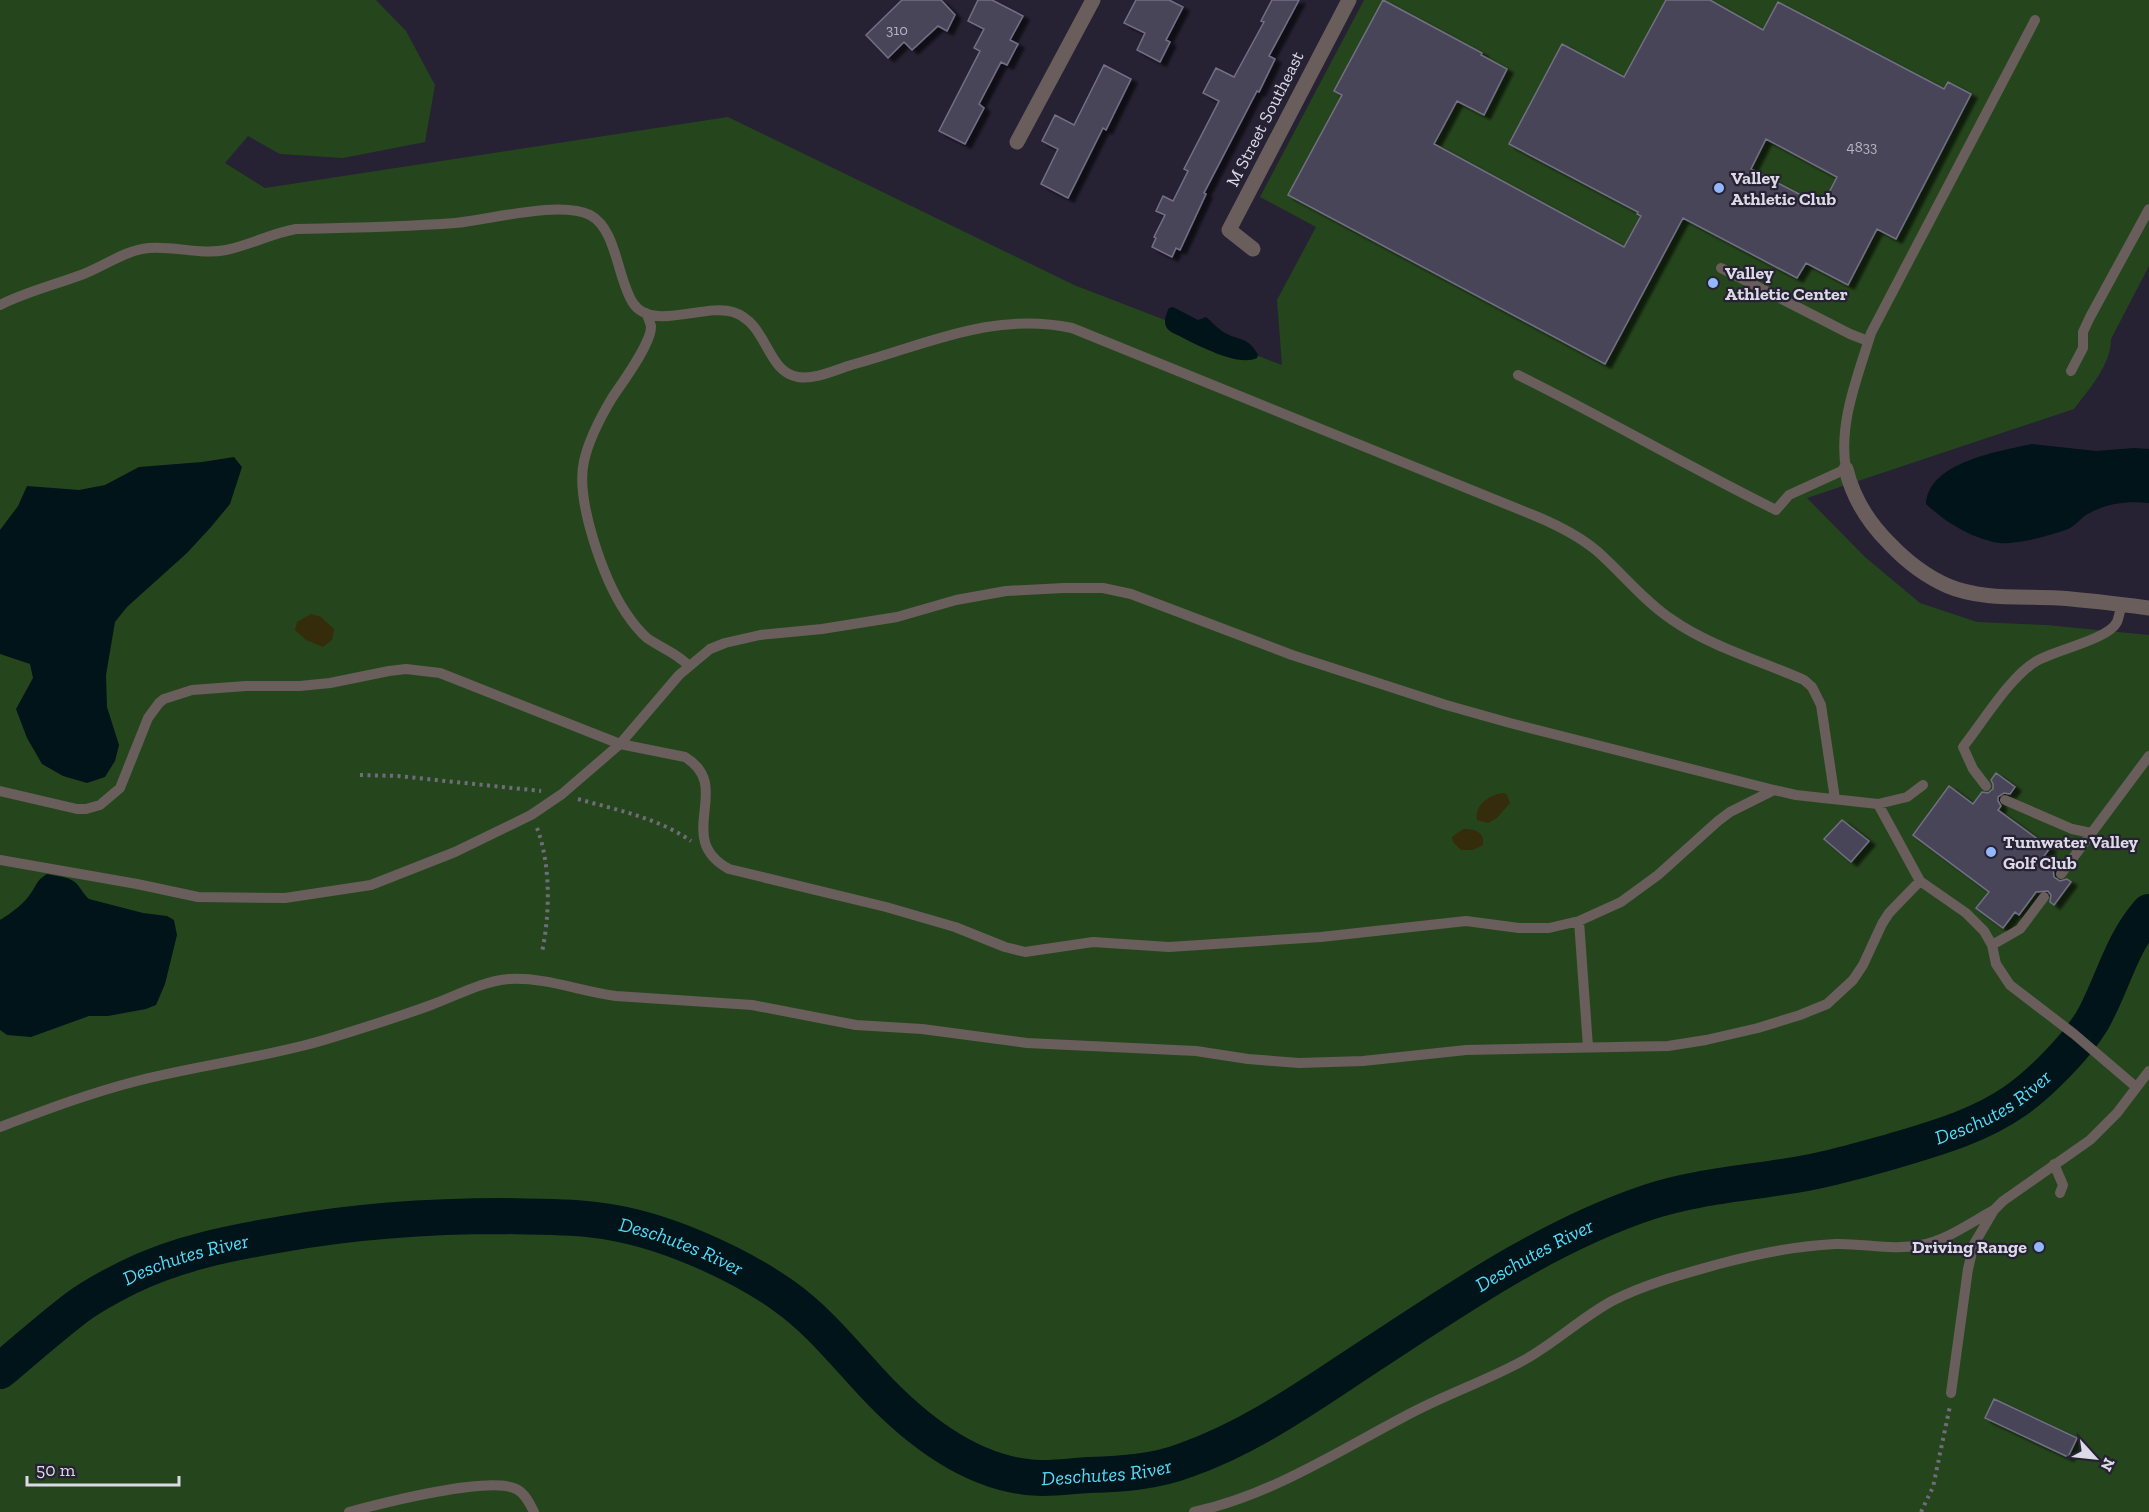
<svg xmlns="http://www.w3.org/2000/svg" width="2149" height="1512" font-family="'Zilla Slab',serif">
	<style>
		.green { fill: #25461c }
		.sand { fill: #352c0b }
		.water { fill: #00141a }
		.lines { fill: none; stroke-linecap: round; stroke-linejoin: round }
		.river { stroke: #00141a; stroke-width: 36 }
		.building { fill: #484458; stroke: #736f85; stroke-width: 1.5; fill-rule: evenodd; filter: url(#shadow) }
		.path { stroke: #6f6c7c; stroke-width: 4; stroke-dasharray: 3 4.5; stroke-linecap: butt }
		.lane { stroke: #695e5b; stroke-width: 10 }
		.street { stroke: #695e5b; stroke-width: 15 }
		.poi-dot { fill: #93b7fd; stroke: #262234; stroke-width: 2 }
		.labels { text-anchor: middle; stroke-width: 4.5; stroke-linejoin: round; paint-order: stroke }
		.number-label { font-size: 15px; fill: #b7b4c2 }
		.street-label { font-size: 18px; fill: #dcdae6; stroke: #262234 }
		.poi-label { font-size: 18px; font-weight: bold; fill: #dcdae6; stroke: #262234; text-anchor: start }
		.water-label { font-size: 20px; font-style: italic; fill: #56dbf8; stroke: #262234 }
	</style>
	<defs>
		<filter id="shadow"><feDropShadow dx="6" dy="4" stdDeviation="1.5" flood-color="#0009"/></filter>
	</defs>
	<rect width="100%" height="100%" fill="#262234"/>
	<path class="green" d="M0,0H376L406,31L435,85L425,142L343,158L280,154L248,136L225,163L265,188L728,117L1074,285L1282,365L1277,300L1316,227L1260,197L1364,0H2149V266L2111,339C2111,365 2089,389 2074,409L1807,498L1865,557L1920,603L1977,622L2046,625L2149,635V1512H0Z"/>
	<path class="sand" d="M311,614L321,617L334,629L332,640L323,647L306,640L295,630L297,622Z
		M1504,793L1507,795L1510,803L1497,818L1488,823L1477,820C1474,805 1490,794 1504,793Z
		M1463,829C1474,829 1485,831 1483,845L1473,850H1461L1453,842L1452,837Z"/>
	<path class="water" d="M1173,307L1198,320L1206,317C1211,321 1216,327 1222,331C1236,341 1248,335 1258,355L1257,358C1237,368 1192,342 1173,333C1162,327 1164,318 1169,308Z
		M2032,444L2096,451L2134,448L2149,449V503C2126,501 2107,503 2086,515C2080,519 2075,526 2068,529C2053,535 2015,545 1999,543C1973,539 1945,522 1926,504C1928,462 2000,451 2032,444Z
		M234,457L242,467L230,504L211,527L187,553L127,607L115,622L106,675L107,707L119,745L115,761L105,777L87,783L63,776L42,764L27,738L16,709L33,678L30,664L0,654V530L18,506L27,486L79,490L105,485L139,467L202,462Z
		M47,874C56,876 70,877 76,883C81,888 83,894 89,899L143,913L167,916L174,920L177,935L165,984L156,1005L146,1009L108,1016H89L31,1037L7,1035L0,1030V920C11,913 24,904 31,893C38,883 36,881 47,874Z"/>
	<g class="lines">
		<path class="river" id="s1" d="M0,1371C25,1350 50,1328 76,1308C92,1296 111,1286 129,1277C178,1253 230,1243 283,1234C356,1221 430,1216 504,1216C541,1217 579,1216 615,1223C670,1233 739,1264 784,1296C818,1320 844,1353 872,1383C912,1426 966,1470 1027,1477C1047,1480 1069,1476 1089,1475C1122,1474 1155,1472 1186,1460C1252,1437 1310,1395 1368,1357C1457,1299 1547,1236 1649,1202C1692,1188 1737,1184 1782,1177C1819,1172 1854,1162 1890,1152C1933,1139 1978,1127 2015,1101C2041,1083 2076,1047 2092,1021C2113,984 2120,945 2149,912"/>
	</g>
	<path class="building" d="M902,0H941L955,15L947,31L938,26L912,50L904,42L888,58L866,35Z
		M978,0H992L1023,16L1010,40L1018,44L1007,65L1001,62L979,104L984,108L965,144L939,131L980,51L974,48L984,29L968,21Z
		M1136,0H1169L1183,7L1166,40L1170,42L1160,62L1137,50L1145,33L1124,23Z
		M1272,0H1299L1269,56L1275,59L1259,92L1257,91L1204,193L1206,194L1180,250L1176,248L1172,257L1152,247L1156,238L1154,237L1165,215L1156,211L1163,196L1173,201L1188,171L1184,169L1219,101L1203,93L1216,68L1234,77L1264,22L1261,21Z
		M1383,0L1482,53L1481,55L1507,69L1484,115L1457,101L1434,144L1624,247L1641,216L1637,214L1638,212L1509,144L1562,44L1624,77L1666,0H1710L1763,30L1778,2L1944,89L1948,82L1971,94L1896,239L1877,229L1848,285L1806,263L1797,278L1683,218L1605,364L1288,195L1342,95L1334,91ZM1766,139L1837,177L1822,206L1751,169Z
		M1104,65L1131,79L1106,130L1103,128L1068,198L1041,184L1058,149L1042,141L1055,115L1074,125Z
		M1996,773L2015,787L2010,794L2004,793L1998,797V801L2001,806L1998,810L2050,848L2044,856L2056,864L2053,869L2054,877L2060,881L2067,879L2071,882L2054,905L2050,902L2051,895L2048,891L2036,892L2019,915L2015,912L2003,928L1976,908L1989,892L1913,835L1949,786L1973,804L1982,792L1988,793L1993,789V784L1991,780Z
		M1842,820L1869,841L1851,862L1824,839Z
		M1994,1399L2077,1438L2068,1457L1985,1418Z"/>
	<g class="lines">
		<path class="path" d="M360,775L398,776L541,791
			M578,799C617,810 658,818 691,841
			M537,828C551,865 550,914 542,952
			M1921,1512L1933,1487L1950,1406"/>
		<path class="lane" d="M1721,268L1850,334L1868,341
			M0,305C26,292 54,285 81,275C103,267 125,250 149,248C175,246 201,255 226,250C251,245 272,233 296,229C349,228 403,227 455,223C489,220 560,200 590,215C617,229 617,279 633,303C652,332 705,303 733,312C768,323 766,372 798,377C815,380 835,370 851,365C926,345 992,311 1072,328L1538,517C1559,526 1579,536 1597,551C1622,573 1643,600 1671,619C1709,646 1761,661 1804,680L1812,687L1821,705L1835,799
			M646,313C648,317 650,322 651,326C652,343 622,383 612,398C600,418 589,439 584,461C575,501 604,580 626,613C632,622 639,631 647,638C661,648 677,653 689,666
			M2071,371L2083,348V332L2090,317L2149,209
			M1518,375C1605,418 1689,467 1776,510L1789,495L1846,469C1838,423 1858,376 1871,333L2035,20
			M1986,786L1973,769L1963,747C1982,723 2010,677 2035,662C2054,650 2108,640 2117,622C2119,617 2120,610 2122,604
			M0,791L77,809H86L100,805L120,788L148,718L159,703L164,699L192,690L246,686H300L330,683L389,671L406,669L440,673L620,744L685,757C735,787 672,838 729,869L886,907L955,927L1005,947L1025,952L1093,942L1169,947L1321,937L1466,921L1519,928H1549L1579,921L1621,902L1658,875L1718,821L1730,812L1774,790
			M2005,800L2072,829L2091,833
			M0,860L137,884L198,897L285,898L371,885L455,852L531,815L562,794L620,744L679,675L710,649L725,643L760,635L822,629L897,617L956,600L1006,591L1064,588H1103L1131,594L1292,655L1446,705L1510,723L1774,790L1796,795L1878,804L1907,797L1923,785
			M2061,874L2149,756
			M1920,881L1966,913L1984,931L1992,945L1996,964L2010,985L2074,1034L2136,1087
			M1579,921L1588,1047
			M1992,945L2020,929L2044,897
			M0,1127C45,1110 90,1093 137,1081C199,1065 263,1058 324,1040C360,1029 396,1018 431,1005C456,996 482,981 509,979C546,977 579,991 616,996L752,1005L856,1025L922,1029L1027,1043L1196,1051L1248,1059L1299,1063L1363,1061L1466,1050L1668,1046L1706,1040L1758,1028L1800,1015L1827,1004L1853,980L1863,965L1882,924L1889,913L1920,881L1878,804
			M2054,1164L2063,1185L2060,1193
			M1951,1393L1968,1269L1974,1244L1994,1210L2003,1201L2090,1140L2117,1113L2149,1071
			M349,1512C379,1504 494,1474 518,1490C526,1495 530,1504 534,1512
			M1194,1512C1275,1494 1343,1448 1415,1411C1452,1392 1490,1379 1526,1359C1556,1342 1581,1318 1612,1301C1645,1284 1683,1274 1719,1264C1756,1254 1796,1246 1835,1244C1863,1243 1892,1251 1921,1245C1947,1240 1970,1223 1994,1210"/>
		<path class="street" d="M1017,142L1093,0
			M1253,249L1229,230L1349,0
			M1846,469C1853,498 1868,522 1889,543C1906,561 1925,576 1948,586C1981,600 2022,596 2058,598C2088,600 2119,604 2149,608"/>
	</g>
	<g class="poi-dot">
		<circle cx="1719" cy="188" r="6"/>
		<circle cx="1713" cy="283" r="6"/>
		<circle cx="1991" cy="852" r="6"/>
		<circle cx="2039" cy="1247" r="6"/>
	</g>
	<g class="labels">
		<g class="number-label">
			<text x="897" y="35">310</text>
			<text x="1862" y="152">4833</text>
		</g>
		<g class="street-label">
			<text transform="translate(1265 119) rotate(-63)" y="6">M Street Southeast</text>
		</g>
		<g class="poi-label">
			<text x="1731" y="184">Valley<tspan x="1731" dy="21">Athletic Club</tspan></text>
			<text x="1725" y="279">Valley<tspan x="1725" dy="21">Athletic Center</tspan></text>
			<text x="2003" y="848">Tumwater Valley<tspan x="2003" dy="21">Golf Club</tspan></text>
			<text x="2027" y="1253" text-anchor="end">Driving Range</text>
		</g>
		<g class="water-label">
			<text dy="7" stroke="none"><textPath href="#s1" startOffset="2200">Deschutes River</textPath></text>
			<text dy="7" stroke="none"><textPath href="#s1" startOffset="724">Deschutes River</textPath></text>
			<text dy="7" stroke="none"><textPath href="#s1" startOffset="1714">Deschutes River</textPath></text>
			<text dy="7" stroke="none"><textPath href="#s1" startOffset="220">Deschutes River</textPath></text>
			<text dy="7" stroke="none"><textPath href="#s1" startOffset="1228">Deschutes River</textPath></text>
		</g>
	</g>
	<g transform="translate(2095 1458) rotate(117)" stroke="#262234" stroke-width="4.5" paint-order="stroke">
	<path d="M0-4.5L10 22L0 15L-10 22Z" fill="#dcdae6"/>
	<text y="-9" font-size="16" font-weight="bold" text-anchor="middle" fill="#dcdae6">N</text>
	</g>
	<path d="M27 1476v9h152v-9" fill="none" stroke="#dcdae6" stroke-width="3"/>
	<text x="36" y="1476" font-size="18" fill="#dcdae6" stroke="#262234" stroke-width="4.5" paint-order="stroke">50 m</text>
</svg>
